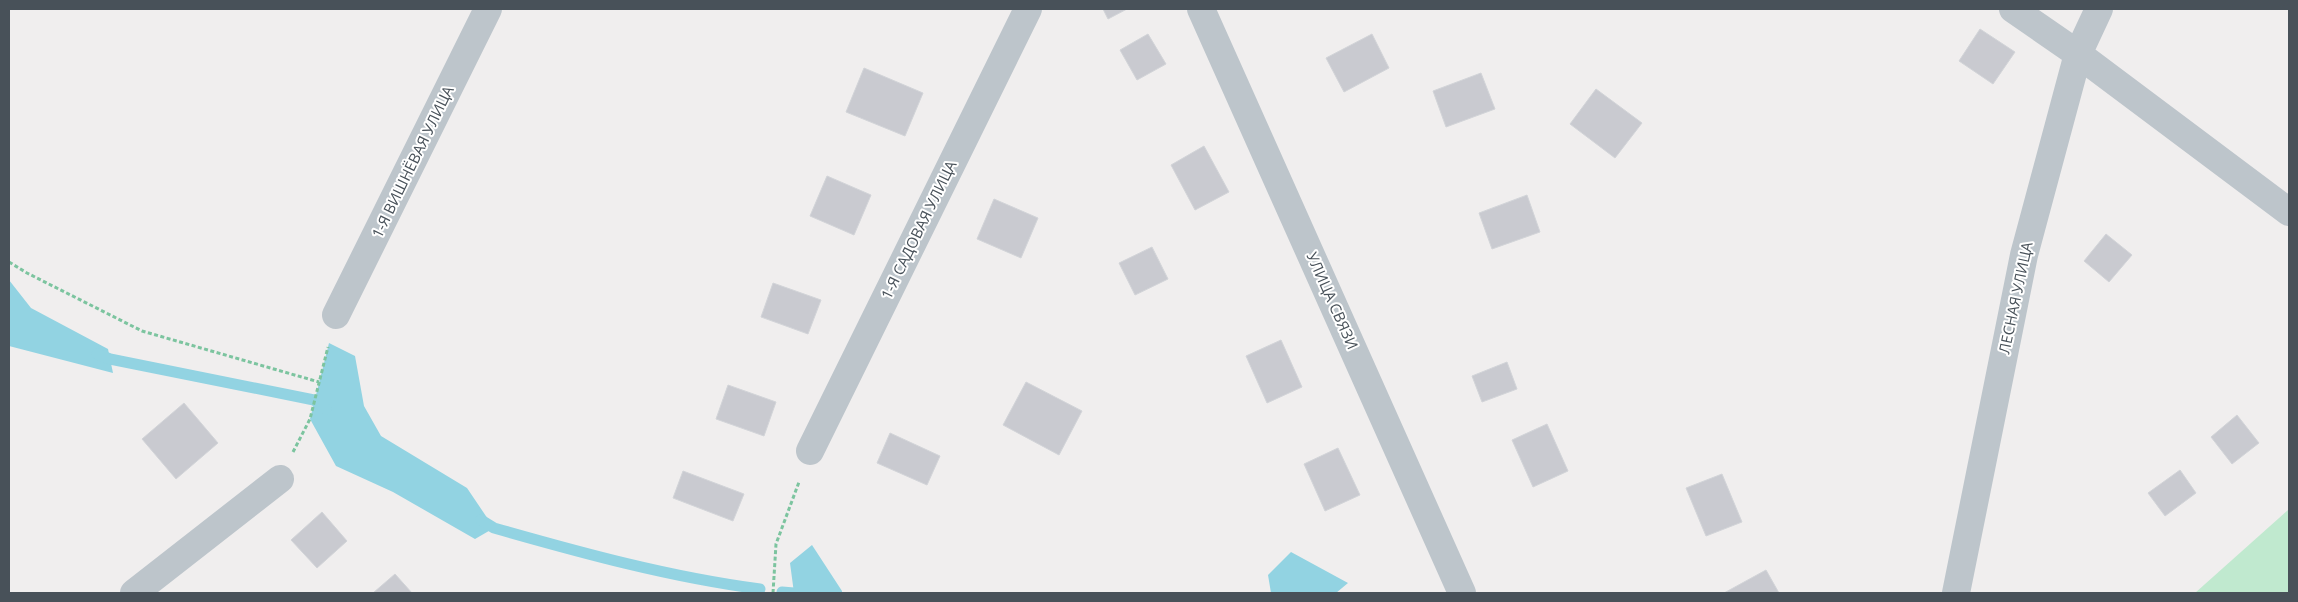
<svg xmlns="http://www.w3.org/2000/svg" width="2298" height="602" font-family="'Open Sans',sans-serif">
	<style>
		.green { fill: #c0e9cf }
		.water { fill: #92d3e2 }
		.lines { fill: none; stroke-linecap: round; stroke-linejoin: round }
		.stream { stroke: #92d3e2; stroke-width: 11 }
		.building { fill: #c9cad0; stroke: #d2d4d8 }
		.path { stroke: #7cc49f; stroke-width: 3; stroke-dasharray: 4 2.5; stroke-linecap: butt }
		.minor { stroke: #bdc5cb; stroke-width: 28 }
		.labels { text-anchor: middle; stroke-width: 4; stroke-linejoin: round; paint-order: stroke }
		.street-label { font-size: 15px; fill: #485159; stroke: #fff }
	</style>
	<rect width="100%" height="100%" fill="#f0eeee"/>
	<path class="green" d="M2289,509V593H2195Z"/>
	<path class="water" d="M9,280L31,308L108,349L113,373L9,346Z
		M329,343L355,356L364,406L381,436L467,488L494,528L475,539L393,492L336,466L310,419Z
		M812,545L842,591V593H794L790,563Z
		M1291,552L1348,583L1336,593H1271L1268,575Z"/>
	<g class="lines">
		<path class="stream" d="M97,354L110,359L314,400L326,409
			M481,520L494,528C582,553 669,577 760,589
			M782,592L794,593"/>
	</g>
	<path class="building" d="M1103,9H1127L1108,19Z
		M1980,29L2015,52L1993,84L1959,61Z
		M1148,34L1166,64L1137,80L1120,50Z
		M1372,34L1389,68L1344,92L1326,58Z
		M864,68L923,93L905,136L846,112Z
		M1481,73L1495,109L1446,127L1433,91Z
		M1596,89L1642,123L1615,158L1570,124Z
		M1204,146L1229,192L1195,210L1171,165Z
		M827,176L871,195L854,235L810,216Z
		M1527,195L1540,232L1492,249L1479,213Z
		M994,199L1038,218L1021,258L977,239Z
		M2106,234L2132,255L2109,282L2084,261Z
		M1152,247L1168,279L1135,295L1119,263Z
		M773,283L821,300L808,334L761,317Z
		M1281,340L1302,387L1267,403L1246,356Z
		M1507,362L1517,389L1482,402L1472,376Z
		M1026,382L1082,411L1059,455L1003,425Z
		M728,385L776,402L764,436L716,419Z
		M184,403L218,443L176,479L142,439Z
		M2237,415L2259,443L2232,464L2211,437Z
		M1547,424L1568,471L1533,487L1512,440Z
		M890,433L940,456L927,485L877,463Z
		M1338,448L1360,495L1325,511L1304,464Z
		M2180,470L2196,493L2165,516L2148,493Z
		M683,471L744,494L733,521L673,498Z
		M1722,474L1742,522L1706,536L1686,488Z
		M322,512L347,541L317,568L291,540Z
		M1766,570L1779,593H1724Z
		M395,574L412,593H373Z"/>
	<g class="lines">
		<path class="path" d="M9,262L27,273L142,331L319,382
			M293,452L310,419L328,347
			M773,593L776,544L799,482"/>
		<path class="minor" d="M1201,9L1462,593
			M2013,9L2078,54L2289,212
			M336,315L488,9
			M810,451L1028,9
			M134,593L280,479
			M1956,593L2024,255L2078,54L2099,9"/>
	</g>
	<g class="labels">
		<g class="street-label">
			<text transform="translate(413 162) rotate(-64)" y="5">1-Я ВИШНЁВАЯ УЛИЦА</text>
			<text transform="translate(919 230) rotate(-64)" y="5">1-Я САДОВАЯ УЛИЦА</text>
			<text transform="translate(2016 298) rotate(-78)" y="5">ЛЕСНАЯ УЛИЦА</text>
			<text transform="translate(1332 301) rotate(66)" y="5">УЛИЦА СВЯЗИ</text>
		</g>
	</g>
	<rect width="2298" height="602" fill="none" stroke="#485159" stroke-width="20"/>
</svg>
